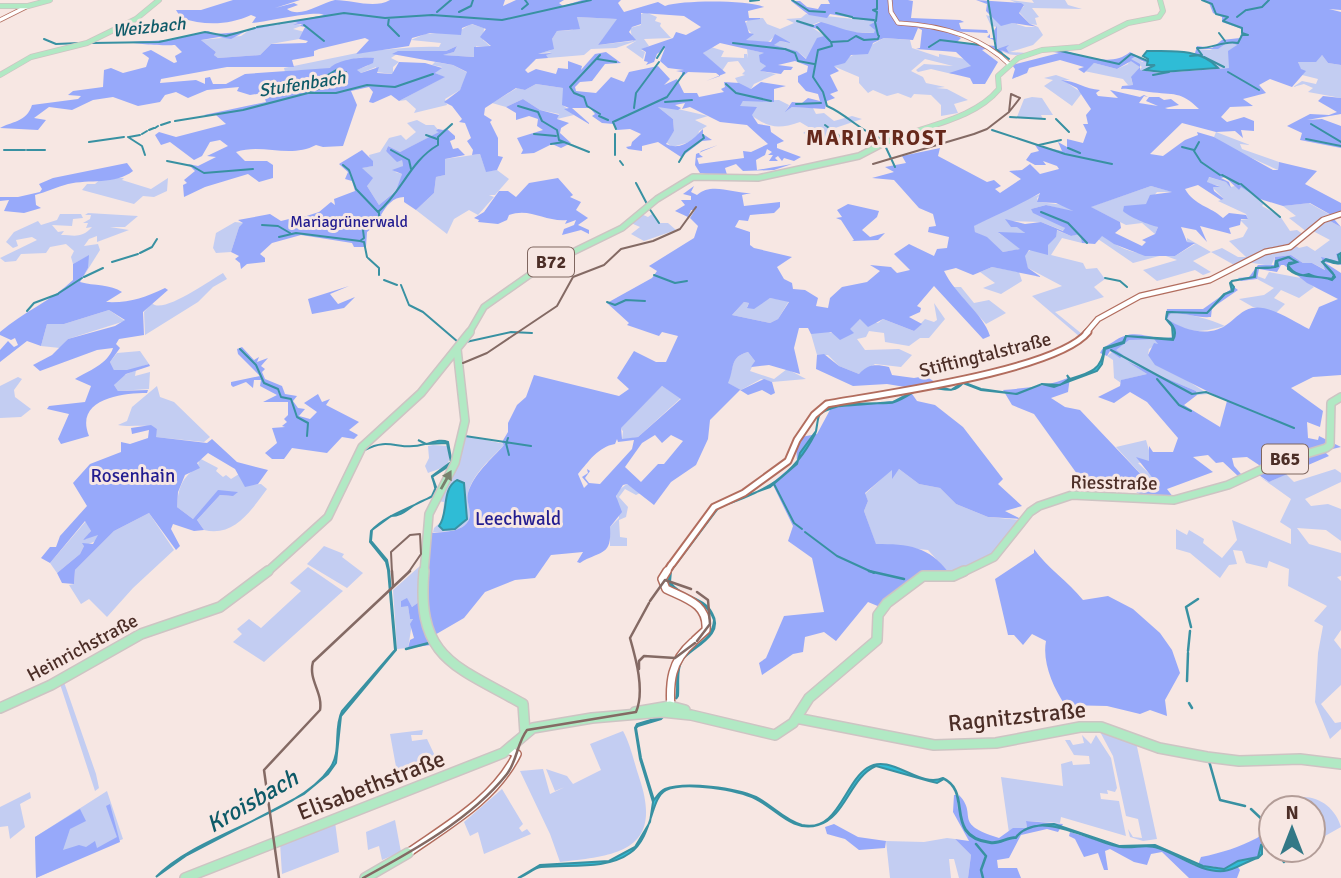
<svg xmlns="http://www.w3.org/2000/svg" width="1341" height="878" font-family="Signika,sans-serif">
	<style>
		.green { fill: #c3cdf2 }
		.forest { fill: #97a9fa; fill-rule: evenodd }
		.water { fill: #2fbcd6; stroke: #3891a2; stroke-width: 2 }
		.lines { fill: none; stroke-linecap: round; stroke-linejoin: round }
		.stream-far1 { stroke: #3891a2; stroke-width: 2 }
		.stream { stroke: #3891a2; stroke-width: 2.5 }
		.minor-far3-casing { stroke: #b26d5e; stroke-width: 5 }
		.minor-far2-casing { stroke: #b26d5e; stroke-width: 7 }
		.minor-far1-casing { stroke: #b26d5e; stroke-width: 9 }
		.minor-casing { stroke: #b26d5e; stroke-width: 10 }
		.major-far3-casing { stroke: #cdc4c3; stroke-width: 6 }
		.major-far2-casing { stroke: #cdc4c3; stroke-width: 8 }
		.major-far1-casing { stroke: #cdc4c3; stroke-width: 10 }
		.major-casing { stroke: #cdc4c3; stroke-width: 12 }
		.minor-far3 { stroke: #fff; stroke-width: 3.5 }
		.minor-far2 { stroke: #fff; stroke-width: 4.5 }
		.minor-far1 { stroke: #fff; stroke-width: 5 }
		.minor { stroke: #fff; stroke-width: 7 }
		.major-far3 { stroke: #b1e9c4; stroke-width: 4.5 }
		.major-far2 { stroke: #b1e9c4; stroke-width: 5 }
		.major-far1 { stroke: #b1e9c4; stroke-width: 7 }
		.major { stroke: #b1e9c4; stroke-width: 9 }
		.tram-far1 { stroke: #846a64; stroke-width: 2 }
		.tram { stroke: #846a64; stroke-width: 2.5 }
		.oneway { fill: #79826e }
		.labels { text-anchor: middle; stroke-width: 6; stroke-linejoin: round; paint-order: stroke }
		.far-park-label { font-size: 16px; fill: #231d90; stroke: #f7e7e3 }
		.far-water-label { font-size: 18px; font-style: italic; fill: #0e5a68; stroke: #f7e7e3 }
		.shield { fill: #f7e7e3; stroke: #7f665f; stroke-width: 2 }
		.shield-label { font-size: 18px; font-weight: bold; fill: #4c2e27 }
		.street-label { font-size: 19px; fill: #4c2e27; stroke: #f7e7e3 }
		.park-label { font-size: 19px; fill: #231d90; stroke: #f7e7e3 }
		.far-district-label { font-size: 21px; font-weight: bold; letter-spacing: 2px; fill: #66291c; stroke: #f7e7e3 }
		.near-street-label { font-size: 23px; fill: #4c2e27; stroke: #f7e7e3 }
		.near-water-label { font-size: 24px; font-style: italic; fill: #0e5a68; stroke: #f7e7e3 }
	</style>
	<rect width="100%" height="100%" fill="#f7e7e3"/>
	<path class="green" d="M1010,0L1034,3L1032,0H1065L1068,5L1082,9L1032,8L1039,17L1035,18L1037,25L1030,24L1019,12L1024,6Z
		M645,12L657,17L655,21L661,23L660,26L671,38L644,39L649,46L641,50L645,52L643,59L626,47L636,41L616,48L591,49L584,55L548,58L544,56L551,52L537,54L551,50L552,39L557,31L572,30L578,25L577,17L618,19L598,45L633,41L630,28L641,25L640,15Z
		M806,14L874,21V24H870L876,30L874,33L847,32L819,22L810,26L825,36L818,39L807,59L797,51L773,45L780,41L789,43L775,36L767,43L745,40L752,34L744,25L750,18H763L767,24L780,29L794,23L786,19L801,18Z
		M986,15L1026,27H1038L1043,35L1033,45L1010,52L1027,53C1014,57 1006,55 996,47L997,27L991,26Z
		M295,22L299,23L295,25H304L293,29L305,32L299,39L271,44L260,55L218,58L214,55L216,52L201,40L241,36L252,28Z
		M471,24L484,28L483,40L491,47L476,46L475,57L442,55L454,52L457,46L446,51L397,54L391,58L399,62L393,67V74L376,72V67L361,73L356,70L367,66L374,59C358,54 344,63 331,68C317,73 299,68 285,72L284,68L362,52C387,50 412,46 439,47L441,43L411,40L425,34L459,31Z
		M884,38L910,40L912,48L939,57V54L965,59L972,66L952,74L931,69L918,72L916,70L924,64L953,66L925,59L911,71L923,77L926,83L945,87L936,88L947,89L968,100L954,104L958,113L941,116V105L931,95L914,94L911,98L898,93L887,96L873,90L868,93L859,83V77L833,66Z
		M1228,42L1237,45L1230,53L1229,68L1160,73L1139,70L1142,67L1138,64L1140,67L1131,78L1133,85H1128L1123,79L1084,71L1094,63L1117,69L1128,64L1131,56H1136L1142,62L1203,56L1198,49L1210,50Z
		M711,47L724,51L721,57L744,58V54H747L748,58L747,49L764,53L766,66L761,71L776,74L754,84L751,89L739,85L735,78L745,75L742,74L745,71L738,61L728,62L722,71L703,53Z
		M1322,55L1328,63L1341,65V98L1308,92L1313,88L1304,84L1293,87L1302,81L1316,84L1318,79L1302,75L1298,62L1311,61Z
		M435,62L453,65L468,73L460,90L445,99L447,105L414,113L416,109L406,100L399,101L444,77L435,73L442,67L432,65Z
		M1056,75L1070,80H1063L1082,93L1072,106L1044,86L1053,80L1044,78Z
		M536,84L563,88L564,106L574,115L557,119L559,114L540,110L523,99L506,107L492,103L517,88L525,90Z
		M1032,97L1042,98L1053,115H1041L1043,119L1006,118L1017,117L1024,99Z
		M779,100L789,105L786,111L792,107L813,108L816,114L824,113L834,121L852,116L862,119L832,129L839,139L830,137L820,140L803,133L810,128L800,122C772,132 764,125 739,106L743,101Z
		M665,106L708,116L695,120L707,126L699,131L697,140L672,147L666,142L674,131L673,119L658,107Z
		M417,120L426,125H434L440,132L400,152L388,146L386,151L402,160L403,166L395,172L402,174L398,189L379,205L367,186L368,174L361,168L372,166L369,155L380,152L389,138L401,135L406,140L416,132L407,123Z
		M1216,132L1250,145L1240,144L1242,149L1279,162L1278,170L1236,151L1214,137Z
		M480,154L486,171L497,170L509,179L495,195H489L494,197L478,215L469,210L454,219L447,234L416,210L434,193L436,177L445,175V159Z
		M1208,177L1226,182L1231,187L1235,186L1239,190L1240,186L1254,193L1264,203L1262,206L1280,216L1290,231L1297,230L1304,235L1290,247L1278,250L1294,245L1299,248L1307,246L1315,251L1330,240L1311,230L1307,232L1289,218L1296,216L1283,206L1309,203L1334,217L1330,221L1341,227V252L1336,255L1339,261L1321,258L1326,270L1312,263H1303L1291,255L1275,257L1271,266L1247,262L1272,250L1236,266L1211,252L1193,261L1211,272L1203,275L1195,270L1157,281L1143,270L1177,260L1163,255L1133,263L1098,239L1102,235C1134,259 1140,251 1175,256L1195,244L1187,242V238L1211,252L1222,248L1238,257H1246L1229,241L1243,237L1248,228L1240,220L1248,219L1246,214L1218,201L1224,199L1212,187L1219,186L1207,183Z
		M102,178H124L122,180L151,189L168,178L167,191L154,197L143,196L134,204L82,190L87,184H95Z
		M1151,186L1173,192H1157L1147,204L1138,206L1147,220L1158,227L1155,234L1142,223L1126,225L1090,207Z
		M1043,193L1037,198L1038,202L1065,205L1074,212L1046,205L1031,209L1065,228L1064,231L1041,222L1012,221L1026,234L999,233L1021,249L1003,252L987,238L975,232L973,226C998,215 1017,202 1043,193Z
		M88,213L138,216L125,227H110L129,230L97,242V236L89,239L84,246L98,244L100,250L80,282L88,268V256L73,264L71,257L74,251L66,244L50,247L46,253L21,254L16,261L5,262L0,258L37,240L32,237L16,240L18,246L13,248L6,242L14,232L38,221L41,225L57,220L60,214H81L83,218L73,219L72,226L52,225L58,232L64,231L61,235C74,235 81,239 92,227L86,228L88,223H83L90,219L91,215H85Z
		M641,214L648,217L652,214L659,223H668L676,230L644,241L631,234L640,227L631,223Z
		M235,222L244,223L239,227L231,252L216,253L213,248L216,233Z
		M1056,230L1071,236L1081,233L1082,243L1062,238L1051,255L1083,263L1086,269L1097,268L1105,279L1094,287L1104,297L1055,312L1082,334L1080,337L1032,296L1062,286L1028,268L1024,256C1032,245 1046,246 1056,237Z
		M992,267L1019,272L1022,281L1001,294L983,288L995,283L980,272Z
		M1269,272L1301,278L1314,287L1299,298L1281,290L1274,298L1285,304L1276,313L1253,307L1239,299L1264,295L1274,288L1257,279V276L1265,279Z
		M223,273L227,279L213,287L198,302L145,335L144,312L152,303C162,315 209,281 223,273Z
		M953,287H961L974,303L989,300L1006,313L986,324Z
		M770,298L789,301L778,319L770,323L732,315L744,302L749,303L747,307Z
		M934,303L945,319L929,338H920L909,346L885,342L884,333L869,331L866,337L857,339L865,350L899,349L912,355L901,367L875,364L859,374L839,366L828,355H817L811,334C821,328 833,332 841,338L853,333L849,329L861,318L878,323L883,319L914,331L925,319L934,322L937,320Z
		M109,310L125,321L68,339L60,348L41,346L47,324H64Z
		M1171,313C1187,313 1210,319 1225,326C1200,333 1189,334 1167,319Z
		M1139,338L1154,339L1159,343L1149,349L1148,355L1208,394L1197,395L1196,391L1130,363L1147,374L1122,380L1121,383L1114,378L1113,360L1107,356L1128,340Z
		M140,351L149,364L127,371L114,370L110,362L117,353Z
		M748,352L755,361L750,371L774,379L787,369L806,379L772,382L761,379L741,390L727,383C735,368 729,357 748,352Z
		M136,370L135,376L150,372L149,389L118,391L114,385L120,377Z
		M18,377L22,379L14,390L15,397L31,409L21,417L0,418V386Z
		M157,386L160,397L174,402L210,437L204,442L155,437L157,429C146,423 131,428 118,425L127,421L132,407Z
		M662,386L681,398L638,437L622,440L623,431L620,428Z
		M466,436L505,444C492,458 473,473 468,493C466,500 471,508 470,515C468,532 446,532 433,532L434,528L442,521L444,502L437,501Z
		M1146,440L1151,457L1149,461L1138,463L1156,480L1149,483L1116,447Z
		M433,445L448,446C453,467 445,466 428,473L425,466L429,458L428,446Z
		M199,458L218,468L216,471L223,477L226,475L231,479L239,474L248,485L261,484L267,489C250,512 234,537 204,530L197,520L220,495L233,496L217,492L193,519L177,507C178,488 182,477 198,467Z
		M892,469V477L899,469L919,484L940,488L956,504L988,517L1021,520L990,555L949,573L928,550L876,545L864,511L868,501L865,494Z
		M1335,469L1341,473V482L1305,499L1311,506L1328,504L1341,509V541L1326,530L1297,528L1309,544L1341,553V576L1337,577L1341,581V630L1334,640L1341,649V685L1321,704L1335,723L1341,722V729L1330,739L1315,702L1318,653L1323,626L1314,621L1327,606L1288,586L1289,569L1269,561L1267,568L1246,563L1242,551L1233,550L1237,564L1229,565L1220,578L1190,553L1176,549V529L1187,535L1189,530L1204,539L1203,543L1222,558L1237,540L1232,520L1291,544V529L1280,522L1291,499L1260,477L1269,482L1286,474L1294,482Z
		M627,484L640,493L636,495L625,489L619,497L628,507L626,517L619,520L620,537L627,538V546H610V527L619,518L616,492Z
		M149,513L174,550L133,588L107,617L89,599L81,604L69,585L74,584L75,570L114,531Z
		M86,521L91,531L85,539L98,534V540L84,546L80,554L57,573L50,563Z
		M324,546L344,554L342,557L363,573L347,588L307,564Z
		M421,565L419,602L412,607L407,599L401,601L408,606L410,619L413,618L408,648L397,649L393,590Z
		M308,567L343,591L264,662L233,642L242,634L237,629L249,619L261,628L301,591L290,583Z
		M64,682L96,774L99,788L95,791L60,684Z
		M1098,728L1136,742L1157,839L1143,841L1130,837L1128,829L1133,837L1142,838L1138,819L1126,816L1113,756Z
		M423,730L422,735H411L412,741L427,739L435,756L397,772L390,734Z
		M623,731C630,743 634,762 639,777C664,850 619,856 560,862L550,834L520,771L543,769L550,794L565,787L555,791L546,769L567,776L573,784L601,770L590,744Z
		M1082,735L1091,744L1096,735L1111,758L1117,788L1115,792L1107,790L1108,794L1100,793L1101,799L1119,801L1126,836L1061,817L1060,823L1026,821L1027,828H1014L1009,833L1001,777L1063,786L1061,764L1072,761L1073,765L1090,764L1089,756L1074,755L1065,740H1070L1073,745L1084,743Z
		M502,789L523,824L519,828L522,832L527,829L531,834L484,854L478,832L470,836L464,822Z
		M107,791L123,839L36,878L35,837Z
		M30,792L31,798L20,804L25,827L10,839L8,826L0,827V807Z
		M1301,797C1320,796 1336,809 1341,827L1316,841L1313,839V808H1306Z
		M395,820L401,852L382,860L379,846L368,850L366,832Z
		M335,822L339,852L282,874L280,843Z
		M947,838L955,839L971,855L968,878H959L954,859H949L951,878H890L886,841L924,842Z"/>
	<path class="forest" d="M233,0H300L275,8L294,3L298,5L287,9C300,19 320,3 335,0C353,0 374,9 390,0H505L503,6L516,0H564L559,3L563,6L582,0H621L618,3L624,12L658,2L665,6C683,0 746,0 764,7L748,11L749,18H760V19L745,21L749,33L754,34L746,40L771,42L775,34L791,43L780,41L774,45L797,51L806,59L817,38L824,36L820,30L796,22L814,25L821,22C842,28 852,34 874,33L875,30L869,25L875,22L830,14L827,18L809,15L791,1H800L807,7L818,9L821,4H830L828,0H908L913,1L911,18L960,20L964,22L959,23L961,29L987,30L988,33L947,31L961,38L957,42L995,46L996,41L987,37L990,34V38H995L993,32L997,26V49L1009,45L1006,48L1009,53L1001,50L1003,53H999L991,47L982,50L998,62L985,84H973L970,78L949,73L971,66L956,52L916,49L920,48L922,30L918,28L913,40L884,38L873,43L868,54L851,55L845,63L834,66L839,71L830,75L838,91L830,94L835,98L827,101L825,109L792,107L785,112L792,102L802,103L808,98L820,101L818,94L806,91L798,82V76L807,72L808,66L795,61L778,65L793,67L791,70H784L781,74L760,71L766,66L760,62L759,55L764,53L720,43L703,53L726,73L706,81L720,76L716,73L688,72L682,77V72L676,71L684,70L668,68L660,61L665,48L657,54L654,62L646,65L648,62L644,61L646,52L641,49L673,38L676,32L686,35L701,27L684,16L641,13V24L632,27L629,32L636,40L598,45L617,19L577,17L580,29L557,31L552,39L554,49L538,54L552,53L546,55L548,58L536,59L525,70L528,73L536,69L556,74L558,68L568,69V61L582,66L581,70L595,54L606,52L621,63L605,64L592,81L580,82L575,87L576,91L596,93L611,77L624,82L629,72L658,66L670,79L664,85L677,79L684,93H697L699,97L724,92L721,89L725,87L724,82L739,83L751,89L761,82L786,86L774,89V102L743,101L740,106L757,107L752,115L758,124L770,126L771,132L784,141L777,144V148L801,157L794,161L784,158L782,161L778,156L775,158L778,161H769L773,155H768L772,152L767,149L765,155L756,160L757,170L792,164L774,170L743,171L736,164L725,168L728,178L700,173L695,165L696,154L718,145L701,151L699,154L703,157L697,158L699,164L744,158L743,151L751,152L768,144L747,125L720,122L690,107L682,109L685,103L675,105L681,108L678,110L658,107L673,119L674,131L666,144C683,152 696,136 703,129V134L712,140L702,141L681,157L658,142L642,146V151L628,149L626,147L631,146L632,142L641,134L630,129L617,130L614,124L602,123L592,116L595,114L590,108H572L589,123V124L564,109L569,108L562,105L563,88L536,84L525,90L516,88L485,108L484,115L492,120L490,122L498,138V156L503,157L497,170L486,172L480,154L472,155L473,150L467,141L471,138L465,123L459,122L462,119L452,106L444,102L460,90L467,72L453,65L392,54L398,51H446L457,46L454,52L443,55L474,57V47L491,46L480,37L486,29L472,24L462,28L461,35L430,33L412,38L409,46L356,54L369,40L365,38L319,49L314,51V56L292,60L294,67H227L161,79L160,83L196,80L205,84V78L210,77L213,84H226L245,74L330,68C337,60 362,56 374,58L373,63L357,70L361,73L379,67L377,73L392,74L399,62L425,63L442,68L435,73L445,77L399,101L391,95L373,103L369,102L373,92L369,87L351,91L357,105L343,146L323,147L316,145C290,159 262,143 236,152L245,161H267L273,165V178L259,182L248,174L205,187L184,197L183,185L187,183L184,180L195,171L188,164L198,166L216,157L207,156L228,146L220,140L210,142L202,156L194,160L170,142L161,145L155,135L159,132L176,137L226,124L216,115H204L266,102L263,93L250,95L237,91L239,87L207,90L188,98L176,92L165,95L160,102L138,106L113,97L93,100L72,110L49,107L34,118L46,120L38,130L0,128C10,122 27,122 32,105L78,99L81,96L68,95L73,91L103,87L104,70L111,68L123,73L146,67L149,58L142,53L151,50L174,63L177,62L175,56L182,52L175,45C165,46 135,44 129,42L170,40L208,31L215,34L240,32L324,15C316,10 266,22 252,23L256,17L251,15C229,25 205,26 181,18L176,10H201ZM295,22L298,23L293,25L302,24L300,26L305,27L299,39L308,41L306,43L271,44L260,55L218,58L214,55L216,52L201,40L219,37L231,39L252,28Z
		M976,0L1021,3L1024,5L1019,13L1030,24L1038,27L1012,23L1001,26L986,11L987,4Z
		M1201,0H1341V10L1329,9L1341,12V65L1328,63L1322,55L1316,62H1298L1301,69L1306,71L1292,87L1270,79L1259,85L1266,93L1243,99L1253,106L1230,107L1221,117L1227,122L1244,117L1254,121V131L1241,130L1243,138L1235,131L1216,132L1182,123L1150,154L1163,156L1185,140L1198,135L1197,132L1214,137L1273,170H1278L1279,162L1317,171L1305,184L1341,203V217L1334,219L1341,227L1330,221L1333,216L1310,203L1283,206L1260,199L1241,187L1239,190L1225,177L1221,178L1229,182L1231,188L1226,182L1209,177L1207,182L1220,187H1213L1214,191L1224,199L1221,200L1198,185L1185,189C1195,206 1210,206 1223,218L1229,213L1246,215L1248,219H1241L1240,225L1229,228L1231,234L1200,226L1207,242L1196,230L1181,227L1187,242L1195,243L1175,256H1145L1114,244L1102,236L1095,244L1082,243L1080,234L1071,236L1057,230L1056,237L1048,245V255L1029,250L1025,256L1028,268L1041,277L992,267L973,275L956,268L944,271C956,296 982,312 990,336L983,339L934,286L917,306L921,308L920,312L909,317L922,324L914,331L883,319L868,327L860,319L850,329L854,333L840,340L831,332L811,334L808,328H799L794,348L800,374L769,365L751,367L755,361L748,352C729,357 735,368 728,383L741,390L764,379L772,382L775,393L771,395L762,390L748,395L740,390L710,420L708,439L696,465L671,482L654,505L627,484L623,485L616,496L622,512L610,527C612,557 601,550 580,563L577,562L583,552L551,555L535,578L515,580L485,592L464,618L433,636L431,645L408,648L410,640L414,638L410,624L413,619H410L408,606L401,607V601L407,598L412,607L419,602C418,577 426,557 429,533C443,532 468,533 470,515C470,507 466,500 468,493C474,473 492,459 504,445L502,442L508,432V423L517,405L526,397L534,375L619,396L629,389L617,378L634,351L656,362H666L678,336L662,332L659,336L627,325L629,323L607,303L652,278L657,271L649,266L694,238L698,226L690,218L695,210H691L688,217L675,211L685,205L681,200H691V196L683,194L694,186L691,192L697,195C711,182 732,193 751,193L742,195L744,206L780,202V207L774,213L750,215L748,221L739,220L735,227L750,232V245L754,248L792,257L777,267L784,279L792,283L793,289L805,290L818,298L816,306L828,308L830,298L842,287L867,282L880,271L870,265L891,267L897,273L910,270L894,254L909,244L934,256L937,249L947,248L949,237L928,232L929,227L936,226L933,214L919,208L894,180L872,178L894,172L885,167L906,163L902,156L940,148L938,156L987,182L994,180L1001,186L995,189L1000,193L1021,179L1009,171L1022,170L1030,164L1040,174L1059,169L1057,166L1043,161L1046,165H1035L1026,160L1031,153L1039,151L1035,145L1062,151L1058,142L1067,147V139L1083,143L1087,132L1083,124H1088L1086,115L1091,109L1077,88L1061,80C1076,81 1085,89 1100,90L1096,93L1098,96L1118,98L1110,90L1140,97L1144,95L1148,97L1144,96L1139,103L1158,106L1146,101L1149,97H1159L1164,100L1171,99L1179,105L1165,108L1168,109H1199C1181,91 1174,95 1149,92C1139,91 1132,88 1121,89L1122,86L1133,85L1131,77L1140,67L1131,61L1117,69L1094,63L1084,73L1078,69L1084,67L1060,60L1029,68L1027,73L1012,79L1015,69L1012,65L1059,53L1047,51L1018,59C1029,55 1043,47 1055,49C1080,53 1110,69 1130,52L1145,60L1172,59L1170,54L1187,57L1189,53H1195L1197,46L1212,48L1222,40L1240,38L1242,29L1222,22V17L1213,13L1209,3ZM1228,42L1237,45L1228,51L1229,68L1160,73L1140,70V64L1131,59L1136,56C1146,72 1189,56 1204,56L1198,49H1218ZM1151,186L1172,192L1150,195L1146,204L1124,206L1123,211C1129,217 1149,225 1158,227L1155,234L1142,240L1146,242L1142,246L1115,233L1121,228L1120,222L1091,207ZM1040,193L1037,202L1056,203L1073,211L1046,205L1031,209L1033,213L1065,228L1063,231L1041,222L1025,224L1005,219L1011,227H1017L1025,233L998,232L1020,249L1003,252L987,237L975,232L974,226C997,215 1017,206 1040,193ZM770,298L789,302L778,319L770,323L732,315L744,302L749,303L747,308L754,309ZM662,386L681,399L638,437L622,439L621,428ZM655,435L662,443L671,435L683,441L664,464H658L641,482L625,467L642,443ZM617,439L618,442L634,440L632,449L600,484L589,483L585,478L590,471L587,469L588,473L582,477L588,484L584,488L578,474C589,461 598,447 615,444Z
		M1323,96L1341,98V114L1307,120L1322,119L1341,126V148L1300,140L1302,133L1287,126L1310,114L1329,115L1337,112L1318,101Z
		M523,99L540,110L559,115L557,119L569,123L561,128L560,133L571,143L561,148L552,144L534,153L521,154L523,150L517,138L543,130L537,126L538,119L529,116L516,120V113L506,107Z
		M454,124L447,129L455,136V139L450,141L453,149L458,148L465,155L445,159V175L436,177L434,193L416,210L404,202V197C393,197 386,206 381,215L383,219L367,232L366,247H354L352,243L301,235L272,243L260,254L265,258V262L247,264L241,269L240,263L235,259L239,256L231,252L239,227L243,223L238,220L270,214L281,221L289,219L291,221L319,212L331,202L335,205L334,199L355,191L352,181L345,179L348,172L339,164L362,150L373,161V166L362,168L373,178L367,186L379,205L396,191L402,174L392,170L403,166L402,160L397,162L386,151L388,146L400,152L439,132L436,131L438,129L443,130Z
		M127,163L133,171C115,185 89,179 68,184C57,187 46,192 35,195L36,205L41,208L24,213L4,211L9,200L0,201V197H18L40,192L42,189L39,184L53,178Z
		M558,178L573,195L570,197L581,202L576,210L588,218L578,225L589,230V234L581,230L562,235L564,229L574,225L576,220L565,224L567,220C545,222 530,207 509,215L507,220L498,224L478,222L479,220L474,218L484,212L499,191H508L516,197L529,183Z
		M848,204L879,211L877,217L862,230L870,237L885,233L878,240L852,241L854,240L841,220L836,218L842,217L837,210Z
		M1341,252V265L1324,262L1341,273V375L1313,377L1291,388L1323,411L1320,427L1307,422L1308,438L1318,440L1319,436L1341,447L1324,451L1329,456L1269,482L1256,473L1265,469L1247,457L1232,458L1234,466L1241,474L1238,476L1223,462L1216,463L1208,455L1193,457L1213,472L1167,489L1173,497L1147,499L1130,488L1080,478L1034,414L1012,405L1003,390C1026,388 1050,386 1070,377L1068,392L1051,398L1065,407L1080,410L1149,483L1155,481L1136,457L1149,461V446L1153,452H1173L1178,438L1147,402L1130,392L1114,403L1098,397L1120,386L1121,380L1147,374L1128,362L1196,391L1197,395L1184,405L1220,427L1227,401L1155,365L1148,355L1154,343L1158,344L1154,339L1129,340L1116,350L1123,355L1120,358L1110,351L1107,356L1100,353C1103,346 1107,346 1113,342C1136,325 1149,342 1173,337L1174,331L1165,319L1167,309H1203L1234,287L1238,290L1212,308L1211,317C1196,318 1186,313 1171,313L1167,319C1185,331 1211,338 1229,323C1236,318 1242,310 1252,308C1269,304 1294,322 1309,329L1319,307L1338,299L1307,283L1284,265H1281L1277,272L1259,269L1257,279L1241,281L1238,278L1249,277L1258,265H1274L1275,257L1291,255L1303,263H1312L1325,270L1321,257L1338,261L1336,254Z
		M89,255L88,268L80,282C94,286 111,284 122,292L106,302C130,303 144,298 165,288L168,290L143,312L144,335L119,339L116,344L120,348L110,362L114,370H127L149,364L150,366L126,374L114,385L118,391L148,390L147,393C122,393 74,399 89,436L61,444L58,439L69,414L47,409L49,406L85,402L91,386L75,379C88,371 108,364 113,348L97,350L40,371L33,365L52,355L68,339L115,326L125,320L109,310L64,324H47L41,346L27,341L0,362V350L8,341L14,347L18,345L15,338L11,340L0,335V332C23,312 51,301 73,280V264Z
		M349,286L330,294L338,304L355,297L344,308L312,314L308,299Z
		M242,347L254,360L259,357L257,362L268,358L261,366L265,369L262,372L265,379L282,386L285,394L297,396L293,401L298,408L305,409L299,416L310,419L317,412L304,403L318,394L322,402L330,399L326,405L359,422L349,430L358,435L354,439L342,437L327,453L292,448L284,459H272L265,453L277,443L272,428L285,427L282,426L287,422L284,419L288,415V402H263L277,395L260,386L261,380H254L253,388L246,382L233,387L231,385V382L260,376L238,354L237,349Z
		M824,354L839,366L859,374C868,364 875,364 889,367L892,375L914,378L925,376L937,383L911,388L887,384L853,386L816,369L817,355Z
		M910,391L917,401L935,405L963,427L1003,479L998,484L1022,506L1005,511L1021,519L988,517L956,504L940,488L919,484L899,469L892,479V470L865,493L868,501L864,511L876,544C908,544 929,546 949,573L919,577L880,607L868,602L836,641L824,632L805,637L803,652L793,654L762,675L759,663L766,658L784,616L824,612L812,558L788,541L793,526L772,483L797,462L796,443L801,437L817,434L831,408L894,401Z
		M151,425L157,429L156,437L207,443L212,439L237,462L268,470L258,484L245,487L235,469L208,453L197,463L200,468L185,475L178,492L177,507L193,519L218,490L238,492L233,496L220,495L197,520L204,530L194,531L173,524L171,529L180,546L176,550L149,513L114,531L75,570L74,584L62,583L57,573L80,554L84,546L82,543L93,544L98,535L83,540L91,531L85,521L50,563L41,558L50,547H56L60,536L87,506L73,483L90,464L121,452V442L130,444L148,438L149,430L132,434L131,428Z
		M1034,549C1047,568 1068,581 1083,600L1108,596L1133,609L1160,633L1172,650L1180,673L1165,700L1167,716L1150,710L1140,714L1107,706L1065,705C1053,687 1042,662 1046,641L1032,634L1023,645L1014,635H1008L995,579L1034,553Z
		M954,795H957L958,810L959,795C979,816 951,823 999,838L1013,828H1027L1026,821L1063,824L1058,832L1047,829L1021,835L1009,858L997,860L998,868H1017L1021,878H968L971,855L955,839L969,841L953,812Z
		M110,804L120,842L36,878L35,837L80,809L86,821L70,829L63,850L79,845L86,847L95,841L97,848L117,837L106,806Z
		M834,824L858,837L886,841L885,848L859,850L845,839L827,834L825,827Z
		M1271,828V838L1261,845L1258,857L1238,861L1224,869L1211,866L1224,871L1237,866L1240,870L1237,878H1189L1162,852L1151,854L1147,865L1134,862L1110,849L1105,851L1108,870H1104L1098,853L1084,857L1075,839L1069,836L1070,832L1119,847H1158L1195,866L1208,867L1198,865L1201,857C1222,853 1239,847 1257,838C1263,834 1264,831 1271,828Z"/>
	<path class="water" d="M1147,51C1170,51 1201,48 1218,68L1162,72L1145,70L1155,65H1147L1148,59L1143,56Z
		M1341,253V263C1336,265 1331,262 1326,260L1323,262C1327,268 1332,270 1335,277L1332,280C1324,277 1316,278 1309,274C1301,277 1294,274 1288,269V265L1289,263L1296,262L1289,257L1277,261L1278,266C1271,269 1264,268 1256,268L1255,277L1232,281L1231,283L1234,287L1233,291L1225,294L1207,313L1168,312L1166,319C1173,324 1178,331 1173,340L1126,336L1124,343L1105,349L1102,364L1097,371L1054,387L1042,384L1017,394L981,390L963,383C953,396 939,386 924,388C911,391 900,403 889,403C867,404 839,401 820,414C816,421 818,428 815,434C793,477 765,492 719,507L671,571L670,582C681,598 703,596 712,613C725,635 694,646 683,659C676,669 679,685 678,696L676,699C679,687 674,670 682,659C693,645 713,641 714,620C707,598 681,599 668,583L671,571L719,506L770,487L797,464L800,453L816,431L819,413L829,407L893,402L919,389L936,386L951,390L963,382L981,389L1016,394L1042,384L1060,385L1069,379L1067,375L1070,379C1090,373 1102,370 1104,348L1123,342L1126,336L1173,339L1172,326L1166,319L1167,312L1207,313L1224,294L1232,291L1230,283L1232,281L1254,277L1256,268L1275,267L1276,261L1288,257L1297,262L1288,265C1295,280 1318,275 1332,279L1334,275L1322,262L1326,259L1340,263L1338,255Z
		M418,440L426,444C434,442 441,439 448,442L452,464L432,477C440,500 434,494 416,504C407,509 402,516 391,516L372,530L371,541L387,560L389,570L396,650L341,716L336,763L328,774L304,794L187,855L156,877C198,833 298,815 330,768C342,752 333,729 342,711L395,650L388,570L386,562L370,542L371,531C387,514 412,508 432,496L436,487L432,476L451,462L447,443L426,444Z
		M457,480L464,483L467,519L455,529L443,530L439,526C449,513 441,489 457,480Z
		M664,716L661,719L638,726L636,728L641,758L654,800C658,795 660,791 665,789C685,781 737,788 756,797C772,805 784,820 802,825C838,833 844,783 867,768C891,752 919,789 943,778C974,792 943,835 990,842C1000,844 1006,837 1016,837C1023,827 1042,824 1054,824L1119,846L1155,845L1203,866L1224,869L1238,861L1258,857L1261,845L1271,839L1262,845V854L1258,858C1246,861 1236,870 1224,871C1200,873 1180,855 1158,848C1146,843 1134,849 1121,847C1093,843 1037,807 1016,838C1007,837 1000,845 990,843C943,837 972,793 944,779L937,783L929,781L876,766C850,777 846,817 818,825C793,833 776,809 756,799C738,790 685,781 666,790C650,798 653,837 630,853C607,870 569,864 541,867C533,868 526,876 518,878L540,865L609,861L635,847L650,822L653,802L640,759L635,728L637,724Z"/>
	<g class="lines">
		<path class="stream-far1" d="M792,0L809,11L825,12
			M988,0L996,49L1009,59
			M750,1L759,0
			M522,9L528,4L525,0
			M1247,10L1262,7L1269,0
			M437,12L451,0
			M459,12L471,6L473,0
			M836,13L852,17
			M1237,17L1246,10
			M389,18L388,25L399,36
			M853,18L874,20
			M797,21L813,26
			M876,21L877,12L873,10L877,9V0
			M875,22L878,35
			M304,25L324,41
			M257,27L344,13L385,18L432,15L502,20L591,0
			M817,27L830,41
			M1219,33L1225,41
			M879,36L878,39L864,40L856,36L848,41L831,42L832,46L818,50L813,77L823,92L827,106C848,115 861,132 882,139L895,167
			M44,39L56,44L80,43
			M92,43L159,42L205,32L226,36L255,28
			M733,43L784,49
			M929,47L940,40L980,45
			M785,49L795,53L798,61L814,64
			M1056,50L1119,64L1131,54L1148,61
			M600,55L570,87L574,93L584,97L587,106L600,114
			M1190,56L1202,55L1197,48C1213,49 1223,40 1238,43L1242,35H1248L1242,33V28L1223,21L1228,17L1216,14L1212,4L1202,0
			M1204,57L1224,67
			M657,58L664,47
			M597,59L616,62
			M1228,72L1259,90
			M1153,75L1169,72
			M319,80L338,69
			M726,84L736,93L771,101
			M314,89L319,82
			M310,91L339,84L340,76L346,72
			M665,102L692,100
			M796,104L821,103
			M518,106L538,112L542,121L557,130L559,140L589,152
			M634,108L636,93L659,62
			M599,116L608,120
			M1010,117L1045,119
			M1056,119L1069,132
			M175,121L243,110L308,93H336L367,85L395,87L433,74
			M613,122L667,97L684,73
			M613,122L616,129
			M1311,124L1341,142
			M161,125L170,122
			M825,125L841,137L858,136
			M155,128L158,126
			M149,130L154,128
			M992,130L1065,154L1112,164
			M142,134L147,131
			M534,134L556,136
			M615,134V155
			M426,135L437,139
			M128,137L142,146L145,155
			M129,137L140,135
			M833,138L841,137
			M1306,139L1341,146
			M89,142L124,137
			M1199,142L1194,151L1201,162L1220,175
			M551,144L564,142
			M1039,145L1061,140
			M1182,147L1194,150
			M1068,148L1080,153
			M4,150H25
			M27,150H45
			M391,150L409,160L411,169
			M167,161L192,166L204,173L253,169
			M620,161L623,165
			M679,162L685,152L704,138L703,135
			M343,165L349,170L356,189L379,213V218L363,230L364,238L360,241
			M1222,175L1239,184
			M636,183L647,204
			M1241,184L1280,217
			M649,208L659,223
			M378,212C402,192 410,161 438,145V137L452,124
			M1041,212L1068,223L1087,243
			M262,225L278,226L290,233
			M279,237L296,233L360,241L364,242L367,257
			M140,253L152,247L157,239
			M368,258L379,268V275
			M112,262L138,254
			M654,275L675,283L687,281
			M84,277L103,268
			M1105,278L1120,281L1127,287
			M384,280L397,285
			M401,285L409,305L423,312L458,342
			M59,293L82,278
			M607,302L615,305L626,300L645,301
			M27,311L34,303L58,294
			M466,342L511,332L532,333
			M240,349L256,365L264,383L278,389L281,397L291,399L297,417L308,423L307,436
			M1111,350L1192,394L1206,392L1294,428
			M1157,379L1179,405L1191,411
			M465,436L531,446
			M507,441L508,438
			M506,443L509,455
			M365,450C390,436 399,452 425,444
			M774,484L794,523L802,529
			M805,532L837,556L874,573"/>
		<path class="stream" d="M869,571L904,579
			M1191,627L1186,607L1198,599
			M406,649L429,643
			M1188,651L1190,631
			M1187,681L1188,653
			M1189,703L1192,708
			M1209,761L1220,800L1245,806
			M1251,809L1268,825
			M976,844L986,856L981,870L983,878
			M1277,850L1284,862"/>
		<g class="minor-far3-casing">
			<path id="minor-far3" d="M890,0L891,12L898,23C940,25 980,35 1010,65
				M0,20L28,6"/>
		</g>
		<g class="minor-far2-casing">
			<path id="minor-far2" d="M1086,333L1098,319L1140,296L1210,280L1265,252L1290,247L1323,220L1341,214"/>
		</g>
		<g class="minor-far1-casing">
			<path id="minor-far1" d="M672,564L714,507L744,493L788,461L797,440L814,415L827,404C881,394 1056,371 1088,332
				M666,573L671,565"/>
		</g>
		<g class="minor-casing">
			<path id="minor" d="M667,571L662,579L666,589C687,599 708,604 706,630L695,640
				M671,709C669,682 671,661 693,642
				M408,853C448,825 495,799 517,754L508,750"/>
		</g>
		<g class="major-far3-casing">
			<path id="major-far3" d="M0,6H28L50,0
				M0,75L31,57L87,43L136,19L159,0
				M876,147C915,126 971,123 999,89L998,76L1018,58L1042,50L1080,47L1128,23L1159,17L1163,11L1160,0"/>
		</g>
		<g class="major-far2-casing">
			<path id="major-far2" d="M469,333L484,307L538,269L622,228L657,199L693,177L758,178L859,156L880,145"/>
		</g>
		<g class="major-far1-casing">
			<path id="major-far1" d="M266,573L328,517L362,447L421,393L470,332
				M424,573L429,514L455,463L465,421L457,349
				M961,573L994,557L1030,512L1039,506L1072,495L1174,500L1228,485L1276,463L1326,448L1330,445L1331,403L1341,397"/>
		</g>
		<g class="major-casing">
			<path id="major" d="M424,571C416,659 456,666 523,704L525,733
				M0,708L51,685L141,634L220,607L268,571
				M635,712L670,706L685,710
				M796,718L934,745L996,743L1080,727H1101L1159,748L1207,757L1239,761L1300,759L1341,764
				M185,878L503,753L533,728L592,718L662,712L691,715L775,735L793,723L809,698L877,640L878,615L887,603L923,576H953L964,571
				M365,878L408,853"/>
		</g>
		<use href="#minor-far3" class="minor-far3"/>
		<use href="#minor-far2" class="minor-far2"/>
		<use href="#minor-far1" class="minor-far1"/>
		<use href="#minor" class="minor"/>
		<use href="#major-far3" class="major-far3"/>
		<use href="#major-far2" class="major-far2"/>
		<use href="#major-far1" class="major-far1"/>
		<use href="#major" class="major"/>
		<path class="tram-far1" d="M1011,94L1020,98L1009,112Z
			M987,129L1009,112
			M987,129L1009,112
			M974,134L987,129
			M974,134L987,129
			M883,161L974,134
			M883,161L974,134
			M873,164L883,161
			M873,164L883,161
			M463,363L487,353L557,306L573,277L604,265L621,249L653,241L680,229L696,207
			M392,573L391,552L410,535L420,534L421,554L408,573"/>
		<path class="tram" d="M392,571L393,586
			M697,592L708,600L710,624L697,641
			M650,601L665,580L691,589
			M639,669V661L644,656L675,658L695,643
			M279,878L264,770L320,710C323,692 308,680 313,662L410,571
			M363,878C413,851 471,819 507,774C517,761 517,743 527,730L636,712C645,691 636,659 630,638L649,603"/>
	</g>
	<defs><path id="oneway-solid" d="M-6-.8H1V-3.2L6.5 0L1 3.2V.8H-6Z" transform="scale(1.75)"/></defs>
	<use class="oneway" href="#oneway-solid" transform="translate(446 480) rotate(-61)"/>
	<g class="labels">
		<g class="far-park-label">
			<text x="349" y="227">Mariagrünerwald</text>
		</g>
		<g class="far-water-label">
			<text transform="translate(149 27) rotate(-6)" y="6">Weizbach</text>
			<text transform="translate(302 84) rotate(-9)" y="6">Stufenbach</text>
		</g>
		<g class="shield">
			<rect x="528" y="247.5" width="46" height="29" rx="5"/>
			<rect x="1262" y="444.5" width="46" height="29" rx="5"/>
		</g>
		<g class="shield-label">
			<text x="551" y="268">B72</text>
			<text x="1285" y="465">B65</text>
		</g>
		<g class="street-label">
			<text transform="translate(985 354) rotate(-14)" y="7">Stiftingtalstraße</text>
			<text transform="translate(1114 482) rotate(1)" y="7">Riesstraße</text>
			<text transform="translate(82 647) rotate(-28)" y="7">Heinrichstraße</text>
		</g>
		<g class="park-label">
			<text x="133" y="482">Rosenhain</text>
			<text x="518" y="525">Leechwald</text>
		</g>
		<g class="far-district-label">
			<text x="877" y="145">MARIATROST</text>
		</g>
		<g class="near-street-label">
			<text transform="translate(1017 716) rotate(-6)" y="8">Ragnitzstraße</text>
			<text transform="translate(371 785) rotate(-21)" y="8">Elisabethstraße</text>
		</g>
		<g class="near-water-label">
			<text transform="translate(252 801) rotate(-30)" y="8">Kroisbach</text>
		</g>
	</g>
	<g transform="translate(1292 829)"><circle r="33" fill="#f7e7e3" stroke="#b39d98" stroke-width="2"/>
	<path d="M0-5L12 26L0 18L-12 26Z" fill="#337886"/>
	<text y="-10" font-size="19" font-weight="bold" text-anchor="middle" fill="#4c2e27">N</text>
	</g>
</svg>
